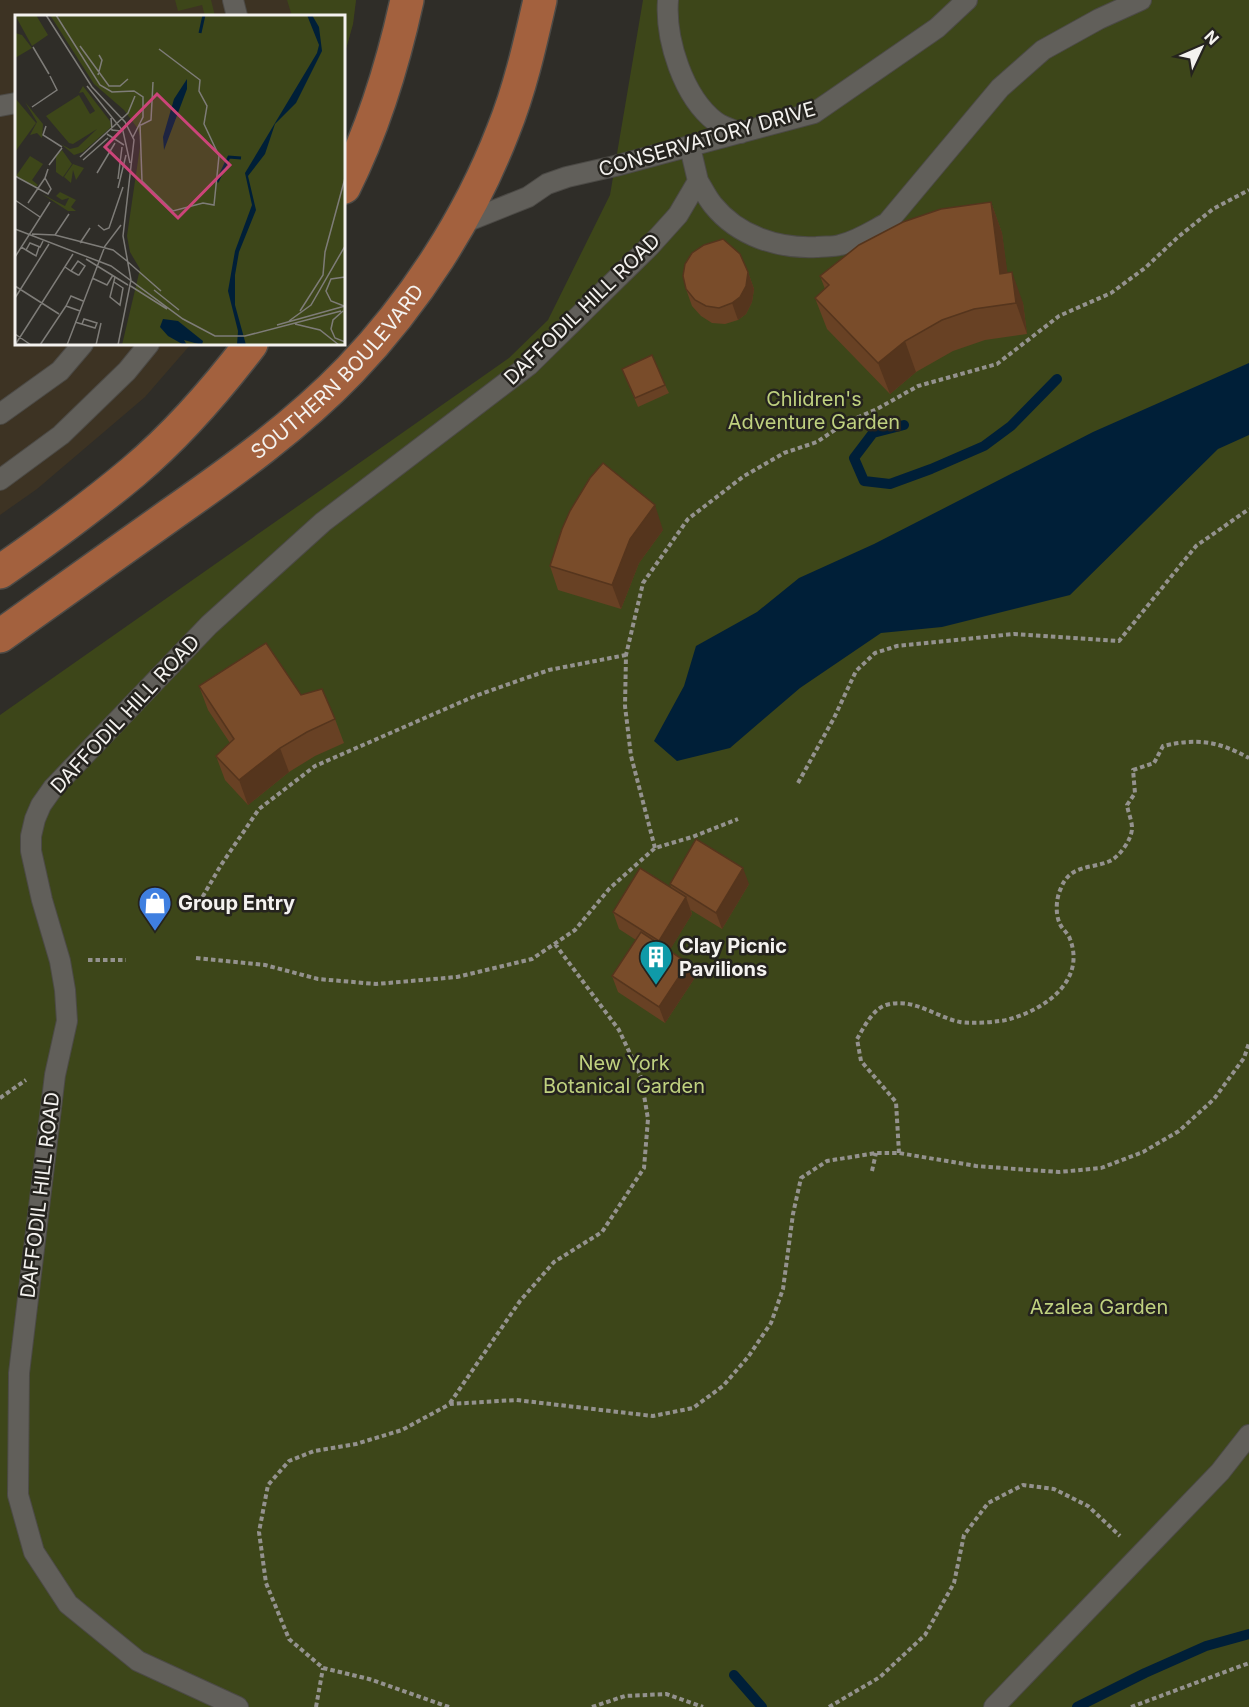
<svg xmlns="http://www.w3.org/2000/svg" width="1249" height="1707" font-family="Inter,sans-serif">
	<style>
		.education { fill: #3d3323 }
		.green { fill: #3d4619 }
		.water { fill: #001f38 }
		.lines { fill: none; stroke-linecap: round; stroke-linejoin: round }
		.stream { stroke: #001f38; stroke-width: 10 }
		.service-casing { stroke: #4c4a46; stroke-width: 22 }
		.primary-casing { stroke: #4c4a46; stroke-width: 36 }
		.path { stroke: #94928e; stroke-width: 4; stroke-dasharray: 4.5 3; stroke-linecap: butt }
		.service { stroke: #615f5a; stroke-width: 20 }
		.primary { stroke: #a3613e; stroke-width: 33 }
		.wall { fill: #684124 }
		.shaded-wall { fill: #55351d }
		.building { fill: #794c2a; stroke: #55351d; stroke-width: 1.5 }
		.labels { text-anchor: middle; stroke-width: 5; stroke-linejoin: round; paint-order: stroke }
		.street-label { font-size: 20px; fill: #f4f2ef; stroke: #25231e }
		.park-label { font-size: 20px; fill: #bfd17f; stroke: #25231e }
		.poi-label { font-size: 20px; font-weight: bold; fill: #f4f2ef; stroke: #25231e; text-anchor: start }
		.inset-river { fill: none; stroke: #001f38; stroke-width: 3 }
		.inset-road { fill: none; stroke: #7e7c78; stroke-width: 1.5 }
		.view { fill: #cc4479; fill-opacity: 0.15; stroke: #cc4479; stroke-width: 3 }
		.inset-edge { fill: none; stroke: #f4f2ef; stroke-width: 3 }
	</style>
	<rect width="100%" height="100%" fill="#2f2d28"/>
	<path class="education" d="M0,0H356L353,24L344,56V16H16V344H191L145,397L37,489L0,515Z"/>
	<path class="green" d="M175,0H211L215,16H205L202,5L178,11Z
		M287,0H356L353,24L344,56V16H292Z
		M643,0H1249V1707H0V715L509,358L548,320L610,195Z"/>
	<path class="water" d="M1249,363V435L1218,449L1070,595L942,627L881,633L800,688L730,748L677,761L654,741L684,686L696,646L757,612L799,578L874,544L1093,432Z"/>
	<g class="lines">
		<path class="stream" d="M904,425L873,433L854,458L864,481L890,484L931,469L984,446L1011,426L1057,379
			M734,1675L762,1707
			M1077,1707L1145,1673L1206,1646L1249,1634"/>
		<g class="service-casing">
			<path id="service" d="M233,0L237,16
				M668,0C665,39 683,97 716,122C723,127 733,130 741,133
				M0,106L16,103
				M698,181C703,189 707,198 713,205C738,236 778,249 817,247C825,246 833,247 840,245C857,241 872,231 887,223L1000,88L1043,50L1099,19L1141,0
				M458,225L528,197L547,184L567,177L615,166L814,113L937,28L967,0
				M0,414L60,371L83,344
				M0,480L61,435L127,371L149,344
				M238,1707L138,1661L68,1604L34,1552L18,1495L19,1373L55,1075L67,1021L65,990L60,961L42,900L31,851V836L35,819L41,805L53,788L209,625L323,522L529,365L650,246L678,215L698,181L690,147
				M994,1707L1220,1472L1249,1435"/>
		</g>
		<g class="primary-casing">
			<g id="primary">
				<path d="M344,187C373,129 393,64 407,0"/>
				<path d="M0,572C46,540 90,508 133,472C177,435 216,390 251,344"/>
				<path id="s1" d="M0,636C57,596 113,555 170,515C233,471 296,426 350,370C415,302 469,219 503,131C520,89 530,44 540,0"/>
			</g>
		</g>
		<path class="path" d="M798,783L834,718L856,671L875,653L897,646L1014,634L1119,641L1196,546L1249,509
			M655,848L631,756L625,706L626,655L643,583L688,519L744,476L784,453L817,442L845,423L877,409L918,386L997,364L1059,316L1111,293L1145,268L1178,237L1213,209L1249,190
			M195,910L221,865L259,809L315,766L475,696L549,670L626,655
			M196,958L265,965L318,979L376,984L457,977L532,959L575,930L609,889L655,848L692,837L738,819
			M88,960H126
			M0,1098L26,1080
			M899,1153L896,1102L861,1061L857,1039C864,1027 873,1009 886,1005C914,997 935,1017 960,1022C970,1024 1001,1022 1010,1019C1045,1009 1086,981 1070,939C1068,933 1062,929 1060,924C1055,914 1056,898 1061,888C1070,864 1092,869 1110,861C1120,856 1132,839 1132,828C1132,821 1128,812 1127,805L1135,793L1133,770L1154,763L1163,746C1197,738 1218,741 1249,758
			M872,1171L876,1153
			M450,1403L520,1301L554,1262L602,1232L644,1168L648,1119L641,1077L619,1030L555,944
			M316,1707L323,1668
			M449,1707L369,1679L323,1668L289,1639L266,1583L259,1532L268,1485L289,1461L314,1451L356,1444L402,1430L450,1404L516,1400L653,1416L693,1408L723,1386L748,1357L771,1323L783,1289L793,1214L801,1178L827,1161L876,1153H899L976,1166L1016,1169L1059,1172L1101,1168L1143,1152L1179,1131L1214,1099L1244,1058L1249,1043
			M592,1707L625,1696L666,1694L703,1707
			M829,1707L880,1677L925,1635L954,1583L964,1535L988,1503L1023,1485L1054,1489L1088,1506L1120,1536
			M1131,1707L1249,1663"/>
		<use href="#service" class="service"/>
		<use href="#primary" class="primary"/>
	</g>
	<path class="wall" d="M991,202L1002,233L1007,273L1023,303L1027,334L985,340L953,351L916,372L890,394L827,329L815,298L825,289L820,276Z
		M748,272L754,289L752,302L746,314L738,320L725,324L712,323L701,316L692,306L686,289Z
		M622,369L665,385L669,393L638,407Z
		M663,530L639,563L621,609L558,590L550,566Z
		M199,686L301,695L335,719L344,743L315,756L289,772L248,805L225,780L216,756L230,743L208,710Z
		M670,884H749L722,929L691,910L692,914L669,951L694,979L665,1023L618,992L612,976L636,940L619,929L613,912L671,887Z"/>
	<path class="shaded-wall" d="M991,202L1002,233L1012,305L1000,274Z
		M748,272L754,289L752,302L746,314L738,320L732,303Z
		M1012,272L1023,303L1027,334L1016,303Z
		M905,341L916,372L890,394L878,363Z
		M655,505L663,530L639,563L621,609L612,585L630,539Z
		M280,748L289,772L248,805L239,780Z
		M743,868L749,884L722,929L716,913Z
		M686,897L692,914L665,958L659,941Z
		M688,963L694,979L665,1023L659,1007Z"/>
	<path class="building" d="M991,202L1000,274L1012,272L1016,303L974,309L942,320L905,341L878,363L815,298L829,285L820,276L859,245L903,222L941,209Z
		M723,239L740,254L748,272L746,286L740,297L732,303L719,308L706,306L695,300L686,289L683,276L685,264L692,253L704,245Z
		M652,355L665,385L635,398L622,369Z
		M603,463L655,505L630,539L612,585L550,566L562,529L570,511L590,478Z
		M266,643L301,695L322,689L335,719L307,732L280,748L239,780L216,756L234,739L199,686Z
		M696,839L743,868L716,913L670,884Z
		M640,868L686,897L659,941L613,912Z
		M641,932L688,963L659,1007L612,976Z"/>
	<defs>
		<g id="shop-pin" transform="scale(1.725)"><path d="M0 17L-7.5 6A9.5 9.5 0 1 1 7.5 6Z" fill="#3f7fe0" stroke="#25231e"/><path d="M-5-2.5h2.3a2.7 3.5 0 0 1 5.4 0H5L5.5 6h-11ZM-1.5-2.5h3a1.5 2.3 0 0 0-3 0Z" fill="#fff"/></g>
		<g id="building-pin" transform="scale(1.725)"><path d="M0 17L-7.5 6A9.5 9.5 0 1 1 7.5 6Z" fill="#0f9aa8" stroke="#25231e"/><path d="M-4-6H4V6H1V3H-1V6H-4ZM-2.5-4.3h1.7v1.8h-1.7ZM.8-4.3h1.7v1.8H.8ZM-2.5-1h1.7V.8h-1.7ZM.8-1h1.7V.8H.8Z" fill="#fff"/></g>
	</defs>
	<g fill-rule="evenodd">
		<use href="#shop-pin" x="155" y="903"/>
		<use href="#building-pin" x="656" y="957"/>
	</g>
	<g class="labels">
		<g class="street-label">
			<text transform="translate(707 139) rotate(-16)" y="7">CONSERVATORY DRIVE</text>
			<text transform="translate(582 309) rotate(-44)" y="7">DAFFODIL HILL ROAD</text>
			<text dy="7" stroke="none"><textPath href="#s1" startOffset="430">SOUTHERN BOULEVARD</textPath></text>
			<text transform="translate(125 714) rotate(-47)" y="7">DAFFODIL HILL ROAD</text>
			<text transform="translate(40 1195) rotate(-83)" y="7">DAFFODIL HILL ROAD</text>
		</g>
		<g class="park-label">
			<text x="814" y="406">Chlidren's<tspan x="814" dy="23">Adventure Garden</tspan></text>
			<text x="624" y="1070">New York<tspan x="624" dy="23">Botanical Garden</tspan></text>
			<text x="1099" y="1314">Azalea Garden</text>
		</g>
		<g class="poi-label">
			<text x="178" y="910">Group Entry</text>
			<text x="679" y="953">Clay Picnic<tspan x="679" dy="23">Pavilions</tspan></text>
		</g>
	</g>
	<g transform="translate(15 15)">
		<rect width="330" height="330" fill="#2f2d28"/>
		<path d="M0,0H21L33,20L17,31ZM35,0H330V330H107L125,254L115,237L112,221L126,125L123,114L109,95L79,69ZM0,18L7,20L17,33L0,43ZM68,71L95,106L96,112L68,137L59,140L46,129L55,134L63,132L82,114L58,129L54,128L31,101L64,80L75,99L80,96L68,77L64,78ZM0,83L21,108L0,137ZM10,87L28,109L27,123L22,118L15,120L22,107ZM47,135L57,149L48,162L41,157V141ZM15,141L28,149L17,165L23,170L21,172L1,161ZM58,149L69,153L61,165L58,155L56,168L49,162ZM45,177L61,185L56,192L61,196H53L27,179L50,191L54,183L47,185L41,181Z" fill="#3d4619"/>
		<path d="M292,0H297L304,12L307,36L281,88L260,109L250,139L233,161L241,195L224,237L220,260V290L231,330H222L223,316L213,276L220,236L237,190L230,158L302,38L304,30ZM172,64V74L149,135L148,122L159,84ZM148,304L163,306L188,326L187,330L169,325L172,330H169L153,321L145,312Z" fill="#001f38"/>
		<path class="inset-river" d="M185,18L189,0M202,167L214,142L226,143"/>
		<path class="inset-road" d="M31,0L77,72L110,107L119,125L108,221L116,265L103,330M41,0L85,70L97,77L119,76L128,82V102L118,122M65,31L94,71H105L113,64M18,32L34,59M83,60L87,45L84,40M72,71L108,116L115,148M17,92L42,75L35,61M96,103L97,115L106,116M125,109L127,166L158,196L188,188L199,190L204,141L189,109L192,91L184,76L185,65L144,34M126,110L136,105L138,67M31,111L28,120L47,132M92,119L109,130M65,142L113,98L120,81M68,145L93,123M34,150L47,133M82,158L100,128M0,161L33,179L36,174L30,163L33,154M103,164L107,132M103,173L111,140M0,185L25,202M13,188L30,163M83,210L89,215L94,213L108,172M0,214L96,251L168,304L200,321H230L326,296M17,219L40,220L98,235L112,246M40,220L54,199M65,228L75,213M6,232L11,235L15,228L25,232L28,226M11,235L21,241L24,232M0,242L35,187M71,244L113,270M113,247L146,276M50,252L56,256L63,260H64L70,251L63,246L56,256M77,263L92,270L98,260M99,267L108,273L105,290L95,282L100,262M114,270L152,294M0,271L44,299M139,275L164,295M0,283L34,229M51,291L56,281L68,286M329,291L316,286L311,276L316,264L330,262M285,296L308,260L310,237L330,163M328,296L318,305L316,314L320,323L330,327M274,306L296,290L330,231M60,307L80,313L82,308L69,304L67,309M280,309L305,315L324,330M262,310L330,291M0,319L16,330M0,330L58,239M25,330L51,291L65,296M52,330L90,231L106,210M81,330L86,308"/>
		<path class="view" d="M142,79L215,150L163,203L90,132Z"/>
		<rect width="330" height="330" class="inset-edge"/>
	</g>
	<g transform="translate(1201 48) rotate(46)" stroke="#25231e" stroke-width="4.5" paint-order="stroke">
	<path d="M0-4.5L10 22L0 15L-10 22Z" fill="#f4f2ef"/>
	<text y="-9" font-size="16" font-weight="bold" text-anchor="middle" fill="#f4f2ef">N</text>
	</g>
</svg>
